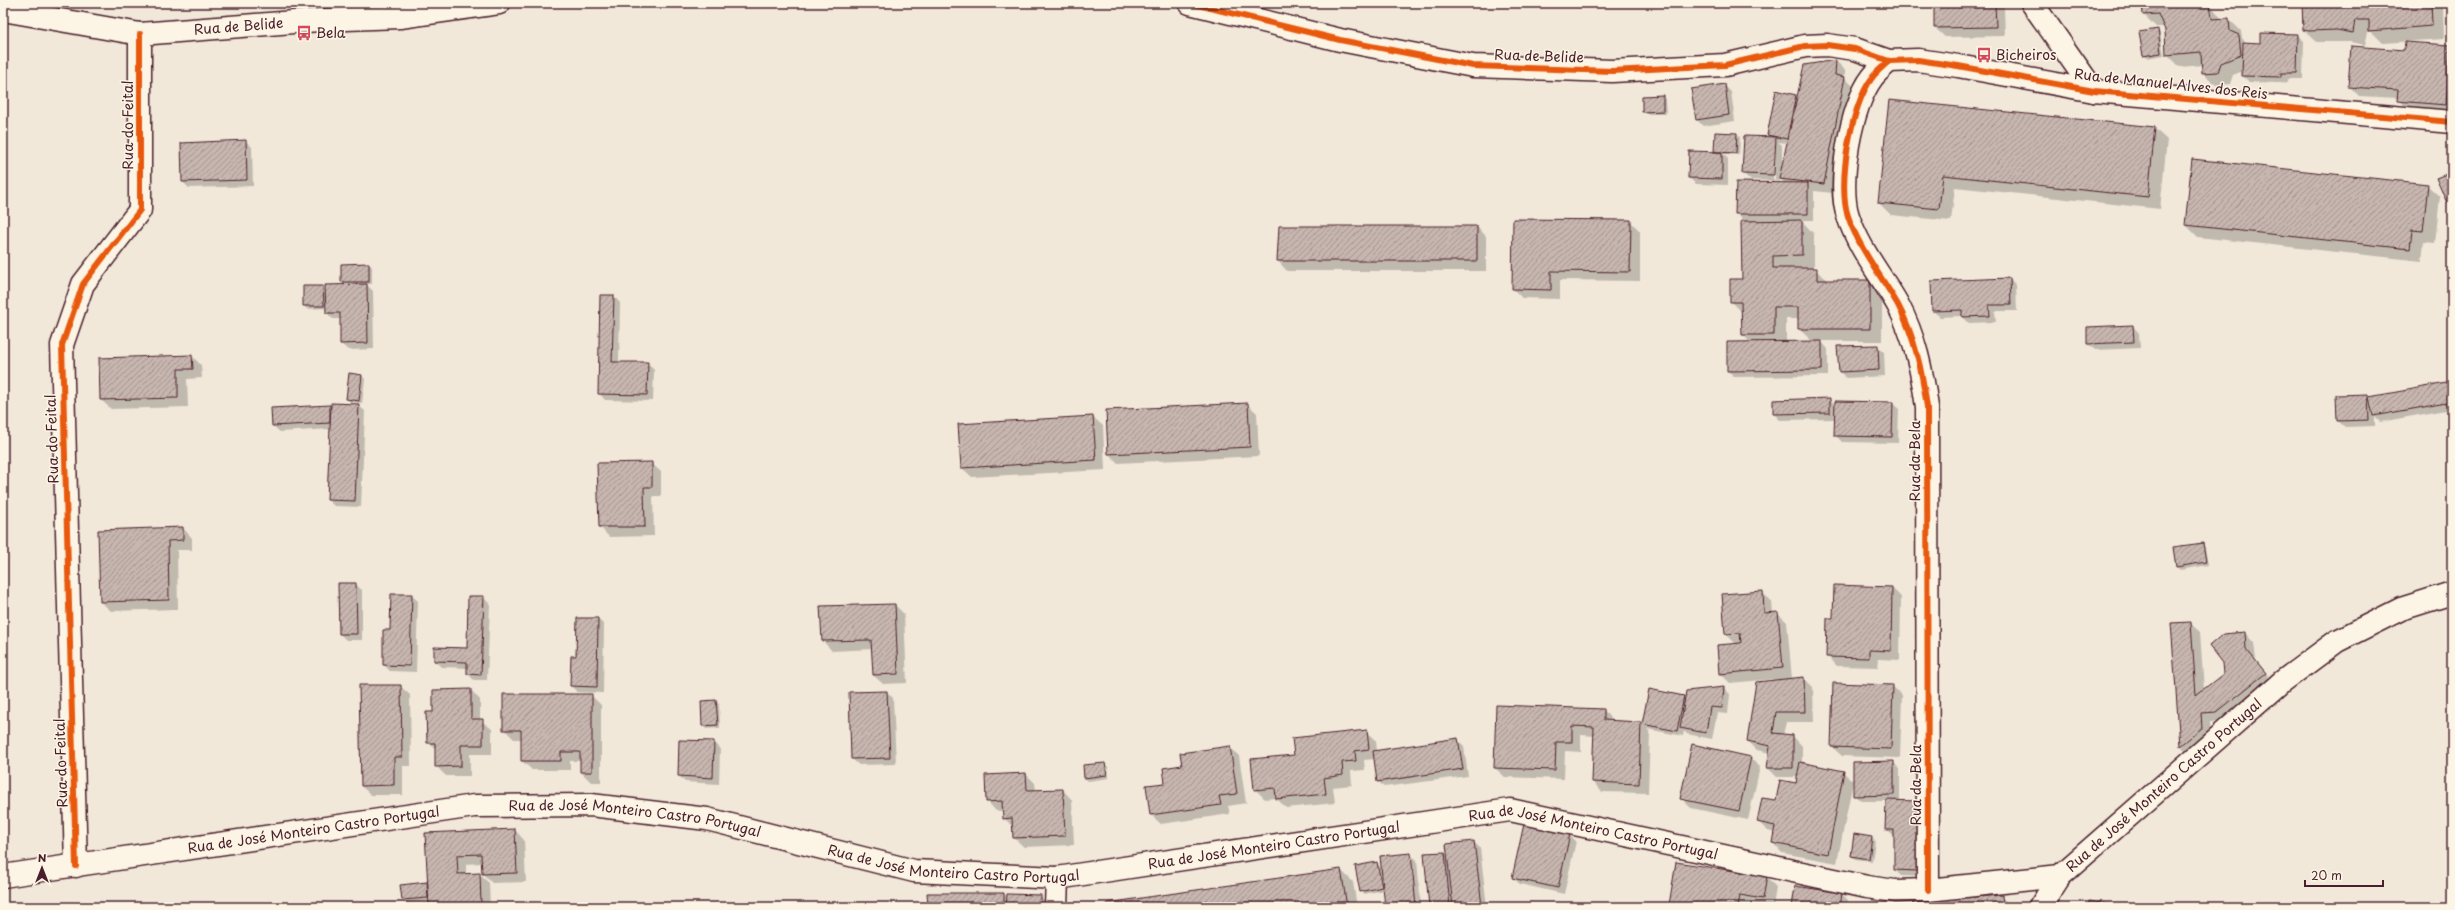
<svg xmlns="http://www.w3.org/2000/svg" width="2455" height="910" font-family="'Playpen Sans',sans-serif">
	<style>
		.shadow { fill: #0003; fill-rule: evenodd }
		.building { fill: url(#building-hatch); stroke: #4a1f2b }
		.lines { fill: none; stroke-linecap: round; stroke-linejoin: round }
		.minor-casing { stroke: #4a1f2b; stroke-width: 25 }
		.major-casing { stroke: #4a1f2b; stroke-width: 25 }
		.minor { stroke: #fcf5e5; stroke-width: 22 }
		.major { stroke: #fcf5e5; stroke-width: 22 }
		.cycleway-casing { stroke: #fcf5e5; stroke-width: 8 }
		.cycleway { stroke: #e8590c; stroke-width: 6 }
		.labels { text-anchor: middle; stroke-width: 3; stroke-linejoin: round; paint-order: stroke }
		.street-label { font-size: 14px; fill: #4a1f2b; stroke: #fcf5e5 }
		.poi-label { font-size: 14px; fill: #4a1f2b; stroke: #fcf5e5; text-anchor: start }
	</style>
	<defs>
		<pattern id="building-hatch" width="6" height="6" patternUnits="userSpaceOnUse"><rect width="6" height="6" fill="#c7b6af"/><path d="M-1 1l2-2M0 6l6-6M5 7l2-2" fill="none" stroke="#a4938f"/></pattern>
	</defs>
	<rect width="100%" height="100%" fill="#f1e8da"/>
	<filter id="ink" filterUnits="userSpaceOnUse"><feTurbulence type="fractalNoise" baseFrequency=".025" numOctaves="2"/><feDisplacementMap in="SourceGraphic" scale="8" xChannelSelector="R" yChannelSelector="G"/><feConvolveMatrix kernelMatrix="1 2 1 2 8 2 1 2 1" color-interpolation-filters="sRGB"/></filter>
	<g filter="url(#ink)">
		<path class="shadow" d="M1935,3H2000L2004,7L2005,36L1945,37L1935,28Z
			M2143,3L2210,4L2222,19H2229L2241,31L2242,38L2246,43L2261,44L2297,35L2304,41L2303,79H2287V83L2249,82L2243,76V71L2233,75L2230,84L2216,85L2203,73V65L2180,67L2167,54L2164,27H2156L2144,15Z
			M2303,3H2452V7H2443L2444,39L2383,43L2372,32H2368L2365,45L2350,42H2317L2304,30Z
			M2157,30L2160,33L2164,55L2147,58L2144,55Z
			M2450,46L2452,48V114L2408,110L2398,98L2359,96L2349,86Z
			M1836,61L1845,70V78L1855,88L1833,193L1814,191V220H1801L1814,234V269L1829,281H1869L1882,294V341H1821L1828,349V376L1735,377L1728,371L1751,343L1743,335V313L1731,301L1743,280L1745,222L1736,213L1785,183L1780,179V181L1750,180L1743,173L1772,138L1769,135L1777,92L1798,97ZM1778,142L1787,143L1782,170V145ZM1774,143H1776L1775,180H1773ZM1786,319H1799V329L1813,342L1786,343Z
			M1724,85L1731,92L1735,121L1703,126L1697,120L1692,90Z
			M1662,96L1665,99L1666,114H1646L1643,111Z
			M1889,101L2154,128L2167,140L2160,209L1955,187L1951,221L1891,215L1879,203Z
			M1737,134L1740,137L1739,155L1724,154L1728,159V185L1696,184L1689,178Z
			M246,141L252,147L253,186L189,188L183,182Z
			M2452,173V207L2448,202Z
			M2427,185L2440,197L2435,243L2424,242L2422,261L2198,237L2186,225Z
			M1630,221L1640,231V281L1560,280V299L1522,298L1513,289Z
			M1477,227L1486,236V271H1287L1278,261V244Z
			M369,264L372,267V284H366L373,291L374,349L348,350L341,344V319H333L327,313V308L307,309L304,306L323,287L326,291L346,285L342,282Z
			M2010,279L2016,285L2017,311H1995L1996,322L1969,323L1962,316L1940,317L1933,311Z
			M614,296L620,303L619,363H647L654,370L653,401L605,400L599,393Z
			M2133,326L2139,333L2140,348L2095,350L2088,344Z
			M1877,346L1884,352L1885,376L1846,378L1840,372Z
			M192,356L201,365L202,378L187,379L188,407L111,409L101,400Z
			M350,374L362,376L365,379L362,403L350,402L347,399Z
			M2452,383V409L2380,422L2375,417V426L2345,427L2338,421L2368,395L2371,398Z
			M1830,399L1836,406L1892,403L1899,409L1898,443L1842,442L1835,435L1836,419L1780,420L1774,414Z
			M1247,404L1257,413L1259,456L1118,463L1109,454Z
			M358,405L365,411L361,507L334,506L328,500L331,429L280,432L273,426L329,406L332,408Z
			M1093,417L1103,426L1105,470L972,477L962,468Z
			M651,463L661,472V496H653L654,536L609,537L600,527Z
			M183,528L192,538V550H177L178,609L111,611L101,602L99,531Z
			M2202,544L2205,547L2208,565L2180,570L2177,567Z
			M355,584L362,590V640H346L340,634Z
			M1892,588L1901,597L1900,660L1879,659L1878,667L1837,666L1827,656L1834,619Z
			M1762,592L1772,602L1773,613H1777L1787,622L1792,679L1804,678L1813,687L1814,722H1786L1783,735L1793,736L1802,746V764L1843,772L1853,781L1837,863L1782,853L1773,843L1775,833L1768,831L1758,822L1797,784L1798,777H1777L1768,768L1770,753L1757,750L1748,741L1773,679L1730,683L1720,673L1737,645L1726,634Z
			M411,595L418,601L416,672L390,671L384,665L391,631Z
			M483,597L490,604L487,680H474L468,674V668L441,667L435,661V648L468,649Z
			M895,605L904,614L907,683L883,684L873,675V649L832,651L823,641L822,607Z
			M597,618L604,625L603,693L577,692L571,686L577,657Z
			M2190,623L2200,632L2204,690L2224,675L2245,633L2254,643L2256,660L2274,683L2227,722H2210L2211,738L2190,755L2181,746L2172,624Z
			M400,686L410,695L411,766H403V795H371L361,786Z
			M1892,686L1902,695L1900,758L1842,756L1832,747Z
			M1724,688L1730,694L1728,714L1717,713L1712,739L1687,734L1684,731L1683,736L1647,729L1650,732L1648,793L1602,792L1593,782L1595,736L1581,735V752L1565,751L1564,779L1505,777L1495,768L1497,706L1604,710L1613,722L1640,723L1643,725L1650,690L1683,697L1686,700Z
			M471,690L480,700V720L492,729V754H470V776H446L436,766V750L428,742L434,713Z
			M887,692L893,698L896,764L859,765L852,759Z
			M591,695L601,705V782H591L581,772V761H570V770H532L522,761V739H514L504,729Z
			M716,701L719,704L720,728L706,729L703,726Z
			M1366,731L1376,741L1377,751L1458,740L1464,746L1468,776L1384,787L1378,781L1375,759L1364,760L1365,770L1351,771L1352,785L1333,787L1335,803L1286,808L1276,798L1265,799L1255,789L1295,756Z
			M714,742L720,748L719,784L685,782L679,776Z
			M1230,747L1239,756L1246,803L1228,806L1230,814L1161,824L1151,815L1166,784L1183,766Z
			M1750,758L1760,767L1748,820L1691,808L1681,798Z
			M1893,762L1900,769V801L1923,877L1901,876L1895,870V836L1886,829L1887,801H1861L1854,795Z
			M1105,764L1108,767L1109,778L1088,781L1085,778Z
			M1026,774L1035,783L1036,791L1063,790L1072,800L1074,845L1024,847L1014,838V828L1004,818L1003,811H996L987,801Z
			M515,830L524,840L526,882L492,883L483,874L482,863L466,864V874H479L489,883L490,907H430V901L406,903L403,900L401,886L426,883L429,886L426,834Z
			M1569,835L1576,841L1564,894L1520,884L1513,878Z
			M1855,835L1872,838L1875,841L1872,861L1855,859L1852,856Z
			M1474,842L1480,848L1487,907H1430L1445,853L1448,856Z
			M1410,854L1417,860L1421,907H1386L1384,890L1364,894L1361,891L1377,863L1382,870Z
			M1341,870L1353,882L1357,907H1108Z
			M1766,877L1776,887L1773,907L1749,904V907H1672L1670,904Z
			M1796,887L1842,894L1848,900L1847,907H1793Z
			M1004,894L1007,897L1040,896L1047,902V907H929Z
			M2001,896L2011,907H1913Z"/>
		<path class="building" d="M1934,3H1995L1996,27L1934,28Z
			M2142,3H2210L2212,19L2229,18L2230,31L2239,35L2241,55L2221,63L2218,72L2202,73L2201,52L2166,55L2165,30L2158,14L2143,15Z
			M2302,3H2431L2432,23V26L2369,31V20H2355L2353,33L2337,30L2309,31L2303,30Z
			M2158,29L2161,53L2143,56L2139,32Z
			M2260,33L2298,34L2297,73H2281V77L2242,76L2243,42L2260,43Z
			M2405,42L2450,45L2446,105L2397,101L2398,90L2348,87L2351,46L2404,50Z
			M1836,60L1835,75L1845,77L1824,184L1779,179L1804,65Z
			M1725,84L1729,115L1696,120L1691,89Z
			M1776,90L1796,95L1787,139L1767,135Z
			M1663,95V111L1642,112V96Z
			M1889,100L2155,127L2148,197L1943,175L1939,209L1878,203Z
			M1715,132L1737,133L1736,153L1714,152Z
			M1744,136L1776,137L1774,175L1742,174Z
			M246,140L247,180L182,182L181,143Z
			M1689,151L1722,152V179L1688,178Z
			M2192,159L2428,184L2423,231L2412,230L2410,249L2185,225Z
			M2452,172V201L2447,203L2436,178Z
			M1736,182L1808,183V214H1735Z
			M1513,219L1631,220L1630,272L1551,271V290L1512,289Z
			M1802,220V255L1773,256V268H1817V280H1870V329H1798V307H1774V335H1742L1741,302H1730V279H1742L1741,221Z
			M1279,226H1477V261H1277Z
			M369,263V282H341V264Z
			M2010,278L2011,305H1989L1990,316L1962,317V310L1932,311L1931,281Z
			M367,284L368,343L340,344V313H326L325,285Z
			M303,286H323L324,306H303Z
			M600,295H614L612,362H648L647,395L598,394Z
			M2133,325L2134,342L2087,344V327Z
			M1822,341V370L1727,371V342Z
			M1878,345L1879,370L1839,372L1837,346Z
			M192,355L193,369H178V398L100,400L99,358Z
			M349,373L362,375L359,401L346,399Z
			M2452,382V402L2373,416L2369,397Z
			M2368,394L2369,420L2337,421L2336,395Z
			M1830,398V413L1773,414V400Z
			M1835,401L1893,402L1892,437L1834,436Z
			M331,403L359,404L355,501L327,500Z
			M1248,403L1250,447L1108,454L1106,410Z
			M330,405V423L272,426L271,408Z
			M1093,416L1096,460L961,468L958,424Z
			M652,462V487H644L645,527H599L597,463Z
			M183,527V540L168,541L169,600L100,602L98,530Z
			M2203,543L2206,562L2176,567L2173,547Z
			M338,583H356L357,634H339Z
			M1834,585L1892,587L1891,651L1869,650V658L1826,657L1827,618H1833Z
			M1763,591L1764,613L1778,612L1783,668L1719,674L1717,645L1741,643L1740,633L1725,634L1722,594Z
			M391,594H412L410,666L383,665V630H390Z
			M468,596H484L481,675L467,674V662L434,661V647L467,648Z
			M895,604L898,674L873,675L871,640L822,641L820,606Z
			M577,618H598L597,687L570,686L571,656H576Z
			M2191,622L2196,695L2223,674L2222,663L2209,646L2223,634L2245,632L2246,649L2266,673L2217,712L2201,713L2202,728L2180,746L2171,623Z
			M1804,677L1805,712H1776L1773,733L1793,735V768H1767L1770,746L1747,741L1756,682Z
			M1833,683L1893,685L1891,749L1831,747Z
			M359,685H401L402,757H394V785L361,786Z
			M1724,687L1722,708L1710,707L1706,733L1680,728L1686,691Z
			M471,689V719H483V745H461V766L435,767V743H427L426,712H433V690Z
			M1649,689L1684,696L1677,731L1642,724Z
			M887,691L890,758L851,759L849,692Z
			M503,694H592V772H580V752H561V761H521V730H503Z
			M716,700L718,725L702,726L701,701Z
			M1496,705L1604,709V720L1641,722L1639,784L1592,782L1594,727L1572,726V742H1556L1555,770L1494,768Z
			M1367,730L1369,749L1355,751L1356,761L1342,762L1343,775L1324,778L1326,794L1276,799L1275,788L1254,790L1251,759L1294,755L1292,738Z
			M1458,738L1463,769L1377,782L1373,751Z
			M679,740L714,741L713,778L678,776Z
			M1692,744L1751,757L1739,811L1680,799Z
			M1230,746L1237,794L1219,796L1221,805L1150,815L1146,785L1165,783L1163,768L1182,765L1180,753Z
			M1894,761V795L1853,796V762Z
			M1800,762L1844,771L1828,854L1772,843L1775,826L1757,822L1762,798L1776,800L1780,780L1796,783Z
			M1105,763L1107,775L1084,778L1083,765Z
			M1026,773L1027,790L1063,789L1065,836L1013,838L1012,818L1003,819L1002,801L986,802L985,775Z
			M1886,800L1919,801L1917,871L1894,870V830H1885Z
			M1524,824L1570,834L1558,888L1512,878Z
			M515,829L517,873L482,874L481,854L457,855L458,874L480,873L481,904L429,907L425,833Z
			M1854,834L1872,837L1869,859L1851,856Z
			M1474,841L1482,906L1453,907L1446,844Z
			M1445,852L1450,907H1429L1424,853Z
			M1411,853L1416,907H1385L1380,856Z
			M1377,862L1382,887L1360,892L1355,866Z
			M1676,862L1767,876L1763,899L1740,895L1738,907H1683L1669,905Z
			M1341,869L1347,907H1107V903Z
			M427,882L428,898L402,900L400,885Z
			M1795,886L1842,893L1840,907H1792Z
			M927,893H1004V907H928Z
			M1007,894L1041,895V907H1006Z
			M2002,895L2003,907H1912L1915,901Z
			M2089,901L2125,907H2088Z
			M1885,904L1892,907H1871V905Z"/>
		<g class="lines">
			<g class="minor-casing">
				<g id="minor">
					<path d="M1190,3L1340,40L1473,66L1612,71L1725,65L1805,46L1827,45L1855,49L1889,61L1918,60L1958,66L2094,91L2452,122"/>
					<path d="M2032,3L2094,91"/>
					<path id="s1" d="M3,10L140,34L319,20L400,17L499,3"/>
					<path d="M1889,61C1883,67 1876,72 1872,78C1851,105 1837,184 1848,216C1859,249 1881,275 1898,305C1915,337 1922,371 1927,407L1928,890"/>
					<path d="M76,866L62,345L83,284L140,210V34"/>
					<path d="M1056,907L1057,878"/>
					<path d="M2040,907L2060,876"/>
				</g>
			</g>
			<g class="major-casing">
				<g id="major">
					<path id="s2" d="M3,876L474,806L591,805L707,819L914,871L1057,878L1510,810L1867,887L1895,891L1928,890L2060,876L2283,681L2337,641L2401,609L2452,593"/>
				</g>
			</g>
			<use href="#minor" class="minor"/>
			<use href="#major" class="major"/>
			<g class="cycleway-casing">
				<path id="cycleway" d="M1190,3L1340,40L1473,66L1612,71L1725,65L1805,46L1827,45L1855,49L1889,61L1918,60L1958,66L2094,91L2452,122
					M1889,61C1883,67 1876,72 1872,78C1851,105 1837,184 1848,216C1859,249 1881,275 1898,305C1915,337 1922,371 1927,407L1928,890
					M76,866L62,345L83,284L140,210V34"/>
			</g>
			<use href="#cycleway" class="cycleway"/>
		</g>
	</g>
	<defs>
		<g id="bus-bare" transform="scale(1.2)"><path d="M-5-6H5V4H4V6H2V4H-2V6H-4V4H-5ZM-3.5-4V0h7V-4ZM-3.5 1.2v1.5H-2V1.2ZM2 1.2v1.5H3.5V1.2Z" fill="#d1495b" stroke="#fcf5e5" stroke-width="2.5" paint-order="stroke"/></g>
	</defs>
	<g fill-rule="evenodd">
		<use href="#bus-bare" x="304" y="33"/>
		<use href="#bus-bare" x="1984" y="55"/>
	</g>
	<g class="labels">
		<g class="street-label">
			<text dy="5" stroke="none"><textPath href="#s1" startOffset="238">Rua de Belide</textPath></text>
			<text transform="translate(1539 56) rotate(2)" y="5">Rua de Belide</text>
			<text transform="translate(2171 84) rotate(6)" y="5">Rua de Manuel Alves dos Reis</text>
			<text transform="translate(128 125) rotate(-90)" y="5">Rua do Feital</text>
			<text transform="translate(52 439) rotate(-92)" y="5">Rua do Feital</text>
			<text transform="translate(1915 461) rotate(-90)" y="5">Rua da Bela</text>
			<text transform="translate(61 763) rotate(-92)" y="5">Rua do Feital</text>
			<text transform="translate(1916 785) rotate(-90)" y="5">Rua da Bela</text>
			<text dy="5" stroke="none"><textPath href="#s2" startOffset="2222">Rua de José Monteiro Castro Portugal</textPath></text>
			<text dy="5" stroke="none"><textPath href="#s2" startOffset="638">Rua de José Monteiro Castro Portugal</textPath></text>
			<text dy="5" stroke="none"><textPath href="#s2" startOffset="314">Rua de José Monteiro Castro Portugal</textPath></text>
			<text dy="5" stroke="none"><textPath href="#s2" startOffset="1610">Rua de José Monteiro Castro Portugal</textPath></text>
			<text dy="5" stroke="none"><textPath href="#s2" startOffset="1286">Rua de José Monteiro Castro Portugal</textPath></text>
			<text dy="5" stroke="none"><textPath href="#s2" startOffset="962">Rua de José Monteiro Castro Portugal</textPath></text>
		</g>
		<g class="poi-label">
			<text x="316" y="38">Bela</text>
			<text x="1996" y="60">Bicheiros</text>
		</g>
	</g>
	<rect width="2455" height="910" fill="none" stroke="#fcf5e5" stroke-width="16"/>
	<rect x="8" y="8" width="2439" height="894" fill="none" stroke="#4a1f2b" stroke-width="1.5" filter="url(#ink)"/>
	<g transform="translate(42 868)" stroke="#fcf5e5" stroke-width="3" paint-order="stroke">
	<path d="M0-3L7 15L0 10L-7 15Z" fill="#4a1f2b"/>
	<text y="-6" font-size="11" font-weight="bold" text-anchor="middle" fill="#4a1f2b">N</text>
	</g>
	<path d="M2305 880v6h78v-6" fill="none" stroke="#4a1f2b" stroke-width="2"/>
	<text x="2311" y="880" font-size="12" fill="#4a1f2b" stroke="#fcf5e5" stroke-width="3" paint-order="stroke">20 m</text>
</svg>
